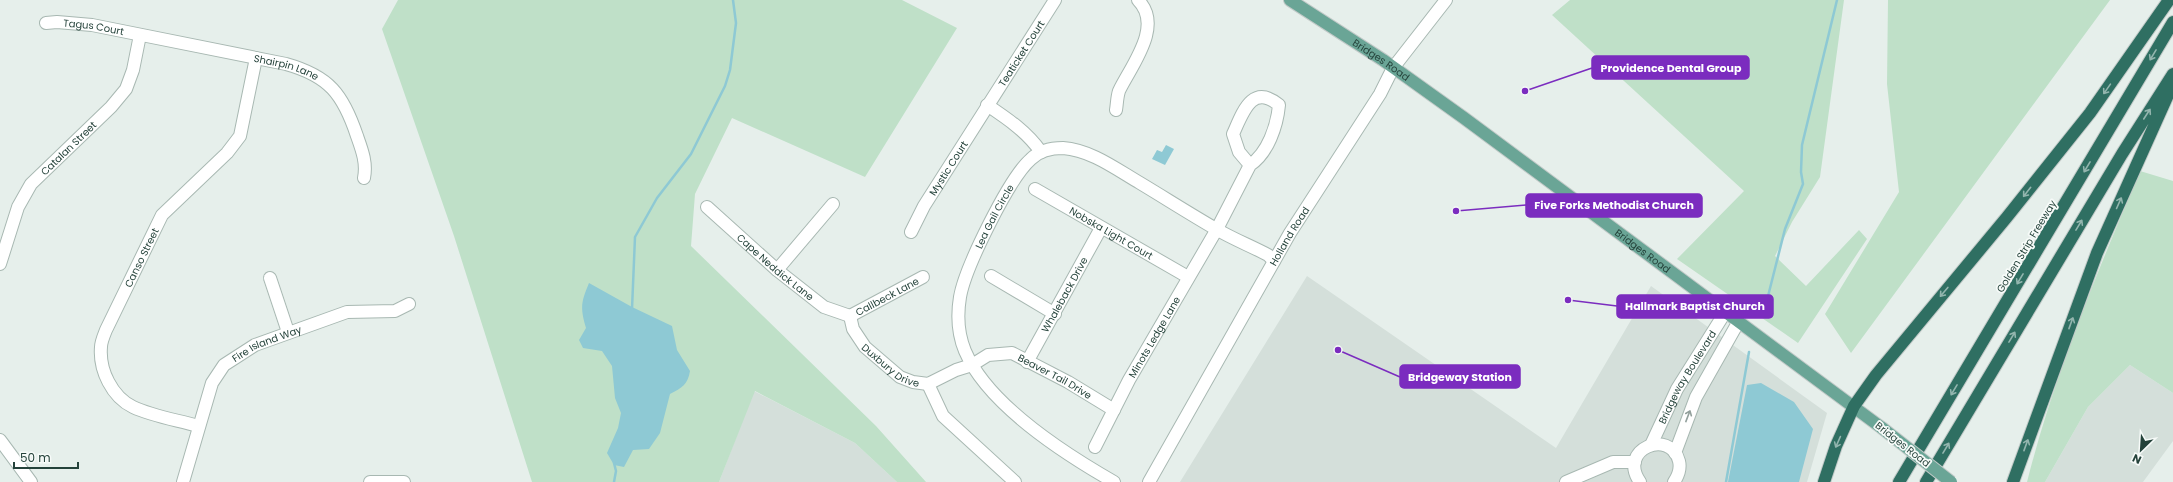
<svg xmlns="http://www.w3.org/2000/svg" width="2173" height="482" font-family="Poppins,sans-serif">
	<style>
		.built { fill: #d4dfda }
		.green { fill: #bfe0c8 }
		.water { fill: #8ec9d4 }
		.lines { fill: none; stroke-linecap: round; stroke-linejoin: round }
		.stream { stroke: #8ec9d4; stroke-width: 2.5 }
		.minor-casing { stroke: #a8b8b2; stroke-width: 14 }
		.major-casing { stroke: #c2cac8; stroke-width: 14 }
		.highway-casing { stroke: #c2cac8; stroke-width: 14 }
		.minor { stroke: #fff; stroke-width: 12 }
		.major { stroke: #6aa596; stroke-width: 12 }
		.highway { stroke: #2f6f62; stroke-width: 12 }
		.major-bridge-casing { stroke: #c2cac8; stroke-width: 14; stroke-linecap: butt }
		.major-bridge { stroke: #6aa596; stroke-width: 12 }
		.oneway { stroke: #93b5ae }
		.oneway2 { stroke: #92a09c }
		.labels { text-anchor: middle; stroke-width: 3.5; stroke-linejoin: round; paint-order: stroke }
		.street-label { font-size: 10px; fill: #24423a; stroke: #f7fbf9 }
		.leader { fill: none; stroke: #7b2cbf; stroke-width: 1.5 }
		.callout-dot { fill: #7b2cbf; stroke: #f7fbf9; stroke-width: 1.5 }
		.callout { fill: #7b2cbf; stroke: #7b2cbf; stroke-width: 1.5 }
		.callout-label { font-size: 11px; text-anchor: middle; font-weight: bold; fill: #fff }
	</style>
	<rect width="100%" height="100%" fill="#e6efeb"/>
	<path class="built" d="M1307,276L1556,448L1651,286L1827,413L1807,482H1180Z
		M2130,365L2173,393V441L2143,482H2045L2088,407Z
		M754,391L855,443L897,482H719Z"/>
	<path class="green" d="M398,0H902L957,28L865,177L732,118L695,194L691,246L876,426L926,482H897L855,443L755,391L719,482H532L454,236L382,29Z
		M1570,0H1844L1820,177L1792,222L1775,256L1806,286L1859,230L1867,239L1798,343L1677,259L1744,191L1552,15Z
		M1888,0H2110L1851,353L1825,314L1899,192L1887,84Z
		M2140,171L2173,181V393L2130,365L2088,407L2045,482H2027C2054,375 2097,273 2140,171Z"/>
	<path class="water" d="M1166,145L1174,149L1165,165L1152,159L1157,150L1162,152Z
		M589,283L632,307L672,326L677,350L690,371C688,384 682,388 670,394L660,433L649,449L633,450L624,467L614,465L607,453L618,428L621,413L615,398L612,366L602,351L583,348L579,340L586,328C580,308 581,302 589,283Z
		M1761,383L1794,402L1813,429L1799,482H1728L1747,385Z"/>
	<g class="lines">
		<path class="stream" d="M1765,308L1785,229L1803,184L1801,172L1802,145L1837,0
			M632,309L635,237L657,198L691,154L725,86L730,70L736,23L733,0
			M614,482L616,471L614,463
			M1726,482L1749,352"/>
		<g class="minor-casing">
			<g id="minor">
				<path id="s1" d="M46,23L57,22L92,25L286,64C329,76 343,94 357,136C362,150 367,163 364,178"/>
				<path d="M987,105C1008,119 1027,132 1041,152"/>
				<path d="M1116,110C1117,104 1117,97 1119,91C1131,66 1164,26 1138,0"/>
				<path id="s2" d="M1035,189L1188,277"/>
				<path id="s3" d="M707,207L777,270L824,307L850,316"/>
				<path id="s4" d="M911,232L924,206L1055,0"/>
				<path id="s5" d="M0,264L18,207L31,184L111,107L126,89L133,70L140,35"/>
				<path d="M777,270L833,204"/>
				<path d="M991,276L1055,314"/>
				<path d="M270,278L288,332"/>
				<path id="s6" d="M850,316L853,329L865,347L900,377L913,382L928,384L956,370L972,365L988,355L1012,353L1068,382L1114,410"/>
				<path id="s7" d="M850,316L923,277"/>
				<path id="s8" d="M1027,362L1101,228"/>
				<path d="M928,384L943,416L1015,482"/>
				<path id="s9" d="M198,426C177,420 152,416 133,407C112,397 99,370 101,347C101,342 104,335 106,330L162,215L227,153L240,136L256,58"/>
				<path d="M0,440L31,482"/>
				<path id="s10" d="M1651,445L1677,389L1726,311"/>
				<path id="s11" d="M1095,447L1129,380L1217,229L1250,165L1239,152L1233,134C1243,112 1252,83 1279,105C1277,126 1268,153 1250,165"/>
				<path d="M1675,453L1696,397L1739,321"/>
				<path id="s12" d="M183,482L212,383L224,365L255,345L347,312L395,311L409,304"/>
				<path d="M370,482H404"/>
				<path id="s13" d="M1114,482C1065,454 988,405 965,351C958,334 957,315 960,297C965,268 1009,178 1031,159C1039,151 1052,148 1063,148C1091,150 1116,169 1140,183C1165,198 1190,214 1216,229C1233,239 1251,246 1268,255L1274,261"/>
				<path id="s14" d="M1149,482L1290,233L1380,94L1393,68L1446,0"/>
				<path d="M1566,482L1613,462H1635"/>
				<path d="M1640,482C1617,449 1670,428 1679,461C1681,469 1678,476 1674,482"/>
			</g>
		</g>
		<g class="major-casing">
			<g id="major">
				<path id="s15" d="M1290,0L1383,60L1464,118L1882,428"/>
			</g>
		</g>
		<g class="highway-casing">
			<path id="highway" d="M1824,482L1836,446L1854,406L1876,375L2007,217L2090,113L2169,0
				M1899,482L2173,22
				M1926,482L2122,154L2173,74
				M2013,482L2097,253L2172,86"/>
		</g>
		<use href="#minor" class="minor"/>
		<use href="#major" class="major"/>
		<use href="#highway" class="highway"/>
		<g class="major-bridge-casing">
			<path id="major-bridge" d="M1882,428L1951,482"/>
		</g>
		<use href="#major-bridge" class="major-bridge"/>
	</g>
	<defs><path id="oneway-shaft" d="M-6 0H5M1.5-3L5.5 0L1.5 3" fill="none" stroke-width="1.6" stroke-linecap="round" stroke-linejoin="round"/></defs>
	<g class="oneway">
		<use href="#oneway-shaft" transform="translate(2153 55) rotate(121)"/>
		<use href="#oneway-shaft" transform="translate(2107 89) rotate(125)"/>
		<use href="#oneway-shaft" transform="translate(2147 114) rotate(-57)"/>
		<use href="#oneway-shaft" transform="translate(2087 167) rotate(121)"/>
		<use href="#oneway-shaft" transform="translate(2027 192) rotate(128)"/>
		<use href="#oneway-shaft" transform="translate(2119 203) rotate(-66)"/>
		<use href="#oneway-shaft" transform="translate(2079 225) rotate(-59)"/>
		<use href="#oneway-shaft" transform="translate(2020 279) rotate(121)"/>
		<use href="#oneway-shaft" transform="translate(1944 292) rotate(130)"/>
		<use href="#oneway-shaft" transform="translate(2071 323) rotate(-70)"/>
		<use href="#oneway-shaft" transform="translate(2012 337) rotate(-59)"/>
		<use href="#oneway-shaft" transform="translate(1954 390) rotate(121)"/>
		<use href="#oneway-shaft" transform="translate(1838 442) rotate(114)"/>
		<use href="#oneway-shaft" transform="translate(2026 445) rotate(-70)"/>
		<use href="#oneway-shaft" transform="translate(1946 448) rotate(-59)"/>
	</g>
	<use class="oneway2" href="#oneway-shaft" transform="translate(1688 416) rotate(-69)"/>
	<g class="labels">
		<g class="street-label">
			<text dy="4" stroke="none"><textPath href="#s1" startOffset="48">Tagus Court</textPath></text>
			<text dy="4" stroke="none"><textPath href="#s4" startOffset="210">Teaticket Court</textPath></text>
			<text dy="4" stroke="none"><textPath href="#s15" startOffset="109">Bridges Road</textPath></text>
			<text dy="4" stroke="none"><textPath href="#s1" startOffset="245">Shairpin Lane</textPath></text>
			<text dy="4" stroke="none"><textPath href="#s5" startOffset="138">Catalan Street</textPath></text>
			<text dy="4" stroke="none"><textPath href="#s4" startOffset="74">Mystic Court</textPath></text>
			<text dy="4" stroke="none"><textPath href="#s13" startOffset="344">Lea Gail Circle</textPath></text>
			<text dy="4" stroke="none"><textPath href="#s2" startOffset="88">Nobska Light Court</textPath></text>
			<text dy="4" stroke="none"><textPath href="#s14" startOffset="283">Holland Road</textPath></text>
			<text transform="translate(2026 246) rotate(-59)" y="4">Golden Strip Freeway</text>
			<text dy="4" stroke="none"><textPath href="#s15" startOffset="433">Bridges Road</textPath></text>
			<text dy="4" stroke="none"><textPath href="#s9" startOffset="238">Canso Street</textPath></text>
			<text dy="4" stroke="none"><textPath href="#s3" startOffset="91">Cape Neddick Lane</textPath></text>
			<text dy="4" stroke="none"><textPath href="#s8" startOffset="77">Whaleback Drive</textPath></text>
			<text dy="4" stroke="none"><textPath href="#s7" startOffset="42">Callbeck Lane</textPath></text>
			<text dy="4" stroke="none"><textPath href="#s11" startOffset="125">Minots Ledge Lane</textPath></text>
			<text dy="4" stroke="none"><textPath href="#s12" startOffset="173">Fire Island Way</textPath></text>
			<text dy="4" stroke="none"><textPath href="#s6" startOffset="67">Duxbury Drive</textPath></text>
			<text dy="4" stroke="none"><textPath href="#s6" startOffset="250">Beaver Tail Drive</textPath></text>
			<text dy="4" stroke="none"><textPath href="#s10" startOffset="77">Bridgeway Boulevard</textPath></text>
			<text transform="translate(1903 444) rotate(38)" y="4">Bridges Road</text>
		</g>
	</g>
	<path class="leader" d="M1525 91L1592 68M1456 211L1526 205M1568 300L1617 306M1338 350L1400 377"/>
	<g class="callout-dot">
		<circle cx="1525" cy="91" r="4"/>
		<circle cx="1456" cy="211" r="4"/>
		<circle cx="1568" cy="300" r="4"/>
		<circle cx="1338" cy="350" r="4"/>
	</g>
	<g class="callout">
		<rect x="1592" y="56" width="157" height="23" rx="4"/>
		<rect x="1526" y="194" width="176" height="23" rx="4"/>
		<rect x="1617" y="295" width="156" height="23" rx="4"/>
		<rect x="1400" y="365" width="120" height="23" rx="4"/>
	</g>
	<g class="callout-label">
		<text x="1671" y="72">Providence Dental Group</text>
		<text x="1614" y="209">Five Forks Methodist Church</text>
		<text x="1695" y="310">Hallmark Baptist Church</text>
		<text x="1460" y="381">Bridgeway Station</text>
	</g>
	<g transform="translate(2141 450) rotate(205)" stroke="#f7fbf9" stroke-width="3" paint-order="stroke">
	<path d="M0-3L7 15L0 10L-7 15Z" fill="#24423a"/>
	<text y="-6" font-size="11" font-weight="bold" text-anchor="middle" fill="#24423a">N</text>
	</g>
	<path d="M14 462v6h64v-6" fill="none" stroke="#24423a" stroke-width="2"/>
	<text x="20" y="462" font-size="12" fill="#24423a" stroke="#f7fbf9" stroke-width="3" paint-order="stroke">50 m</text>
</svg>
